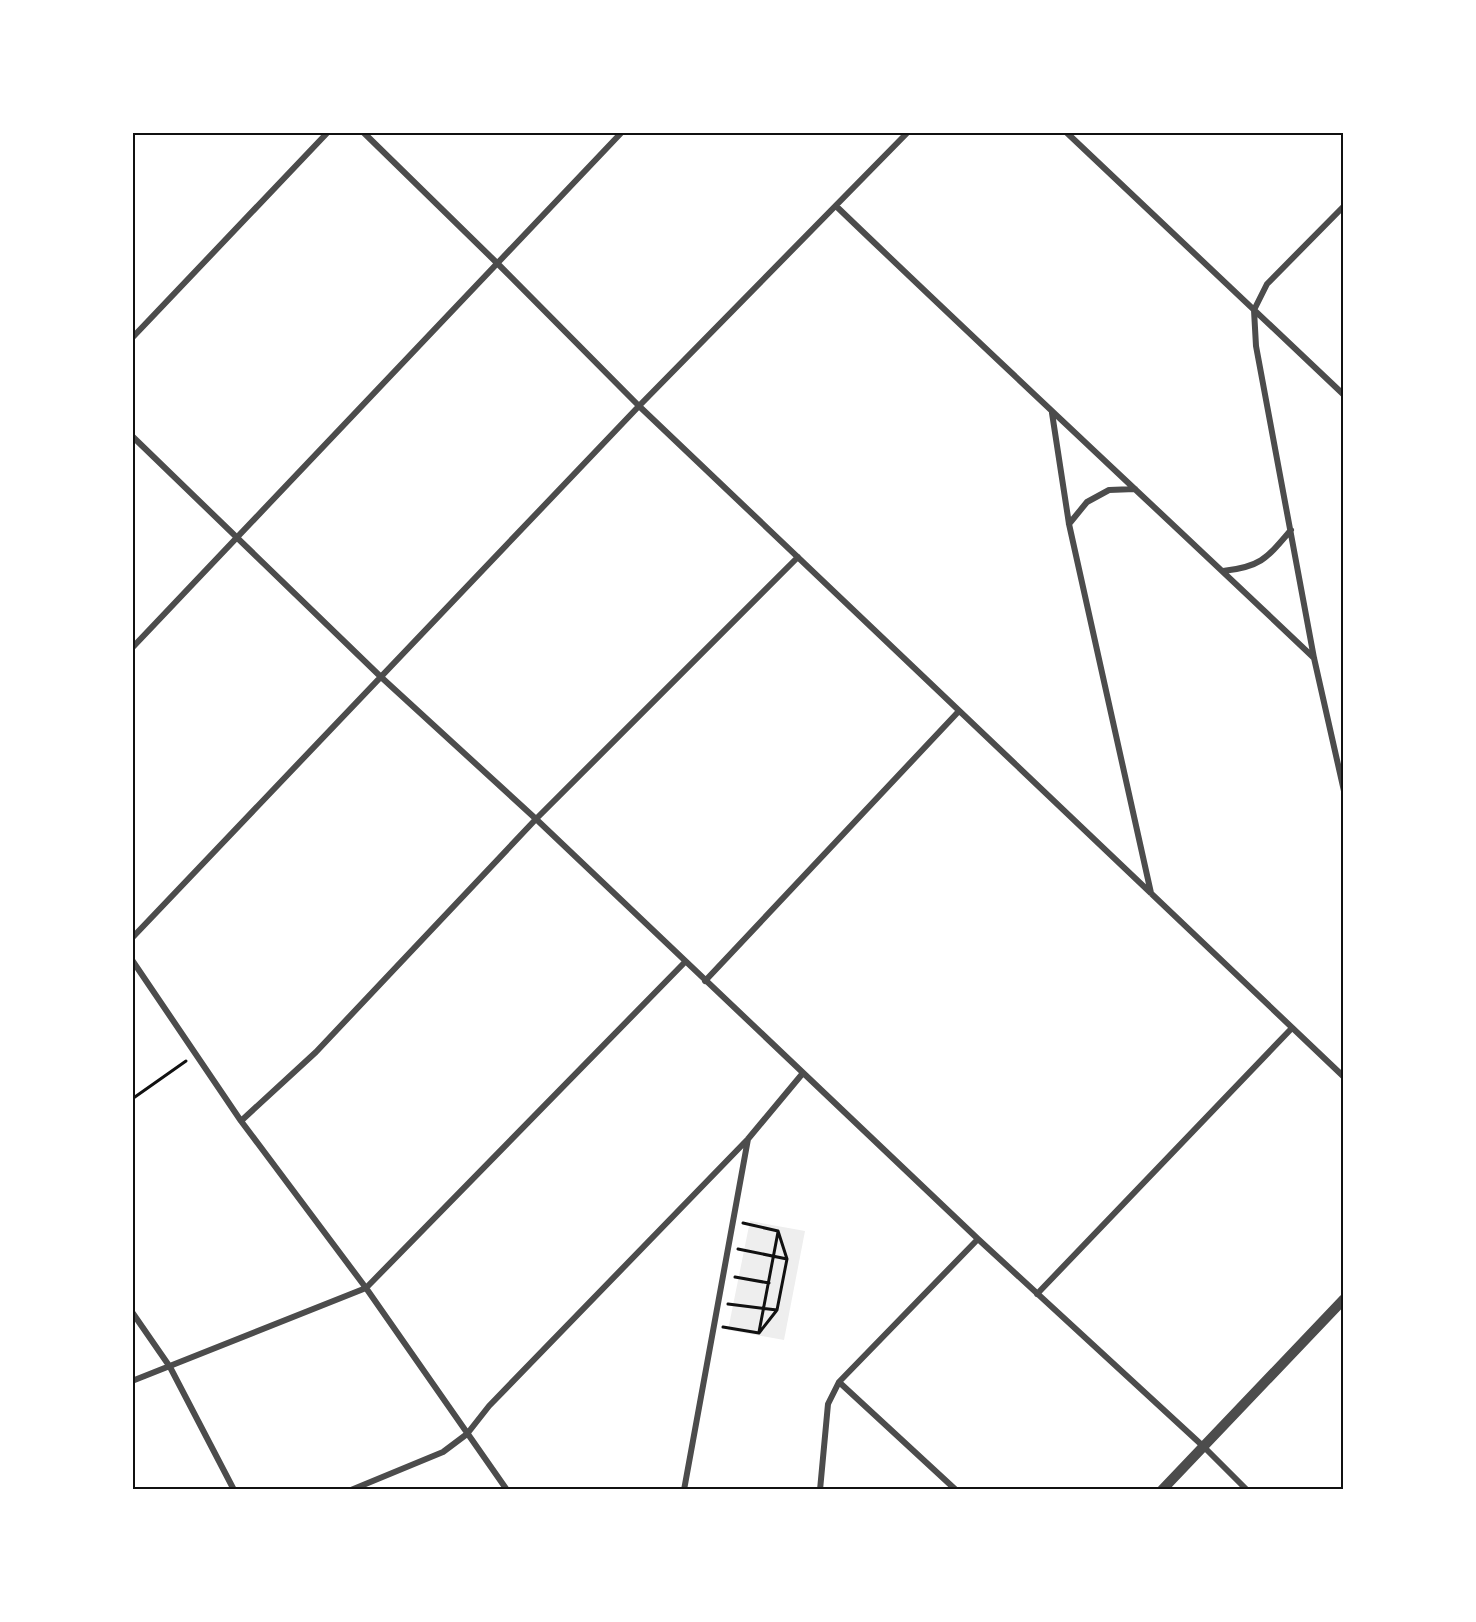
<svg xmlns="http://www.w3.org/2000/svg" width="1476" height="1622" font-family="'Fira Sans Condensed',sans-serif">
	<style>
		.green { fill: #eee }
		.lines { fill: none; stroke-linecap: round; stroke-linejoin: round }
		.path { stroke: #111; stroke-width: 3 }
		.minor { stroke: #4c4c4c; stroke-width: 6 }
		.tertiary { stroke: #4c4c4c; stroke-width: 10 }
		.neatline { fill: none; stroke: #111; stroke-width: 2 }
	</style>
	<rect width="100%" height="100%" fill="#fff"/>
	<path class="green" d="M750,1221L805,1231L784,1340L728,1330Z"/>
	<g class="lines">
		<path class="path" d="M132,1099L186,1061
			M738,1249L787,1259
			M735,1277L769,1283
			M728,1304L777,1310
			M723,1327L759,1333L777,1310L787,1259L778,1231L743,1223
			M759,1332L778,1232"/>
		<path class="minor" d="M363,132L498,264L639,406L1344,1077
			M1066,132L1344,395
			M836,206C994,358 1155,507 1314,658
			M1344,206L1267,284L1254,310L1256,346L1314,658L1344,791
			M132,338L328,132
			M1052,413L1069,524L1151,893
			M132,436L381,677L536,819L978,1239L1204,1447L1247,1490
			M1069,524L1087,502L1109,490L1135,489
			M1223,571C1261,567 1267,558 1291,530
			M132,648L622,132
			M132,938L639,406L908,132
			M132,960L241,1121L366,1288L507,1490
			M705,981L959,711
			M241,1121L316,1052L536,819L798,557
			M1037,1294L1292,1028
			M132,1312L170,1367L234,1490
			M132,1381L366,1288L685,962
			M839,1382L956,1490
			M351,1490L443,1452L467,1434L489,1406L748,1139L803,1073
			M684,1490L748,1139
			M820,1490L828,1404L839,1382L978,1239"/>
		<path class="tertiary" d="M1162,1490L1344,1299"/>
	</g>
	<rect width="1476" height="1622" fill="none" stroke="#ffffff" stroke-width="267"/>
	<rect x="134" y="134" width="1208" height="1354" class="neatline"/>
</svg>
